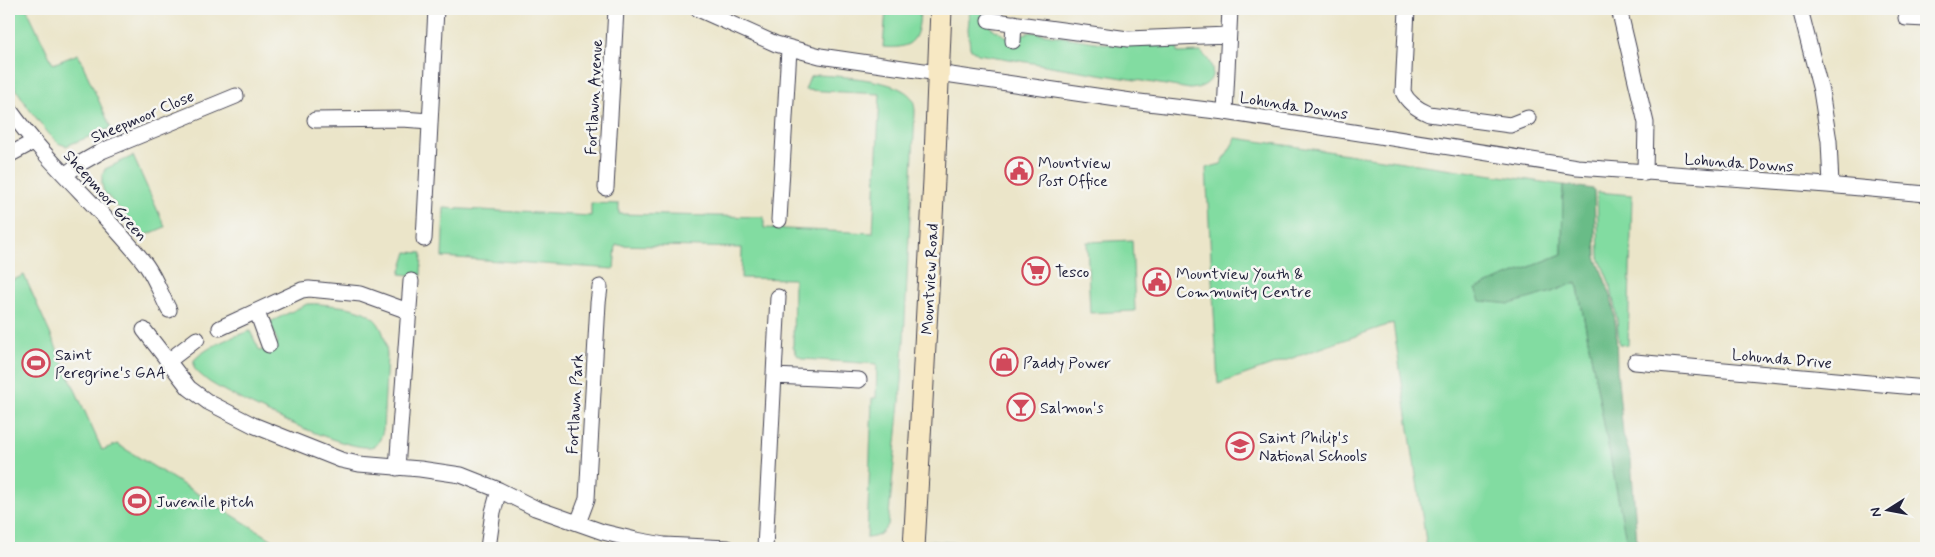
<svg xmlns="http://www.w3.org/2000/svg" width="1935" height="557" font-family="Mynerve,sans-serif">
	<style>
		.green { fill: #82dca1; stroke: #527f6e }
		.forest { fill: #69bc87; stroke: #466f61 }
		.lines { fill: none; stroke-linecap: round; stroke-linejoin: round }
		.street-casing { stroke: #403f50; stroke-width: 17 }
		.secondary-casing { stroke: #403f50; stroke-width: 23 }
		.street { stroke: #fff; stroke-width: 15 }
		.secondary { stroke: #f7e8c3; stroke-width: 21 }
		.labels { text-anchor: middle; stroke-width: 5; stroke-linejoin: round; paint-order: stroke }
		.street-label { font-size: 16px; fill: #22223b; stroke: #f6f6f2 }
		.poi-label { font-size: 16px; fill: #22223b; stroke: #f6f6f2; text-anchor: start }
	</style>
	<rect width="100%" height="100%" fill="#f6f6f2"/>
	<filter id="ink" filterUnits="userSpaceOnUse"><feTurbulence type="fractalNoise" baseFrequency=".02" numOctaves="2"/><feDisplacementMap in="SourceGraphic" scale="10" xChannelSelector="R" yChannelSelector="G"/><feConvolveMatrix kernelMatrix="1 2 1 2 8 2 1 2 1" color-interpolation-filters="sRGB"/></filter>
	<filter id="wash" filterUnits="userSpaceOnUse"><feTurbulence type="fractalNoise" baseFrequency=".0096" numOctaves="4" result="noise"/><feDisplacementMap in="SourceGraphic" scale="20" xChannelSelector="R" yChannelSelector="G"/><feGaussianBlur stdDeviation="1.12" result="paint"/><feColorMatrix in="noise" values="0 0 0 0 0 0 0 0 0 0 0 0 0 0 0 0 0 1.4 0 .05"/><feComposite in="paint" operator="in"/></filter>
	<g filter="url(#wash)">
		<rect width="100%" height="100%" fill="#ebe5c9"/>
		<path class="green" d="M9,9H27L53,64L78,54L111,128L66,146L58,143L49,134L29,109L9,78Z
			M886,9H920C919,38 915,50 883,47Z
			M970,9H989L990,27L1014,41L1023,34L1032,32L1108,44L1177,45L1178,53L1201,52C1219,68 1216,87 1190,89L978,54L970,48L968,29Z
			M817,75C838,76 903,79 913,100C914,103 915,108 915,112L902,381L888,525C882,534 878,537 867,538L872,400V398H876L877,364L803,359L797,355L793,346L794,279L741,278L742,248L616,245L614,269L442,257L444,208L591,216V203L619,204V214L764,217V228L873,233L880,94L805,90L810,77Z
			M1236,138L1563,185L1562,254L1476,289L1549,293L1577,282L1628,548H1427L1393,323L1218,384L1206,168L1221,164Z
			M133,156L165,227L144,236L104,192C101,183 101,178 105,169Z
			M1597,192L1632,195L1628,345L1619,344L1617,320L1611,287L1599,257Z
			M1132,240L1135,311L1090,313L1087,242Z
			M407,252L422,253L421,276L400,274Z
			M24,275L102,450L117,444L281,545L292,548H9V282Z
			M307,304C317,303 328,305 339,306C372,310 385,321 387,356L383,430C381,436 380,443 374,446C352,456 229,396 208,381C203,377 198,373 194,368V360C208,346 231,337 250,331L260,351L278,343L270,322Z
			M928,541L956,543V548H928Z"/>
		<path class="forest" d="M1563,185L1594,189L1596,257L1611,296L1616,327L1617,369L1623,434L1631,459L1637,542L1627,545L1577,282L1549,293L1510,304L1480,301L1475,289L1562,254Z"/>
	</g>
	<g filter="url(#ink)">
		<g class="lines">
			<g class="street-casing">
				<path id="street" d="M698,9L776,44L820,56L1131,101L1225,112L1577,167L1827,185L1926,194
					M1407,9L1403,92C1408,103 1417,109 1429,114L1510,125L1528,118
					M1619,9L1646,123L1645,173
					M1800,9L1821,91L1829,141L1831,185
					M1906,18L1926,19
					M989,20L1128,39L1228,35
					M1013,41L1014,23
					M9,109C49,166 104,210 146,265C156,279 161,295 169,310
					M1225,112L1230,9
					M315,120L402,119L430,121
					M9,155L33,142
					M66,174L81,163L102,151L236,96
					M606,188L616,9
					M779,220L789,49
					M424,239L436,9
					M257,312L269,345
					M220,328L302,290L309,289L361,294L408,311
					M144,330L189,388L208,402L253,425L341,460L359,464L420,469L461,475L499,490L535,508L603,532L636,540L664,545L728,548
					M167,362L197,339
					M1635,362L1926,388
					M774,376L859,380
					M397,468L411,281
					M578,523L587,499L598,303L600,287
					M488,548L493,512L499,490
					M765,548L778,297"/>
			</g>
			<g class="secondary-casing">
				<path id="secondary" d="M914,548L934,180L941,9"/>
			</g>
			<use href="#street" class="street"/>
			<use href="#secondary" class="secondary"/>
		</g>
	</g>
	<defs>
		<g id="civic-ring" transform="scale(1.4375)"><circle r="9.5" fill="#f6f6f2" stroke="#d1495b" stroke-width="1.5"/><path d="M-.6-6.5H3V-4.5H.6V-3L4-1V1h2V6H-6V1h2V-1L-.6-3ZM-1.2 2.5V6h2.4V2.5Z" fill="#d1495b"/></g>
		<g id="supermarket-ring" transform="scale(1.4375)"><circle r="9.5" fill="#f6f6f2" stroke="#d1495b" stroke-width="1.5"/><path d="M-6-5.5h2.5l.6 2H6L4.5 2H-2.5L-4.4-4H-6ZM-1.5 3.2a1.3 1.3 0 1 0 .1 0ZM3 3.2a1.3 1.3 0 1 0 .1 0Z" fill="#d1495b"/></g>
		<g id="shop-ring" transform="scale(1.4375)"><circle r="9.5" fill="#f6f6f2" stroke="#d1495b" stroke-width="1.5"/><path d="M-5-2.5h2.3a2.7 3.5 0 0 1 5.4 0H5L5.5 6h-11ZM-1.5-2.5h3a1.5 2.3 0 0 0-3 0Z" fill="#d1495b"/></g>
		<g id="stadium-ring" transform="scale(1.4375)"><circle r="9.5" fill="#f6f6f2" stroke="#d1495b" stroke-width="1.5"/><path d="M0-5a6.5 5 0 1 0 0 10a6.5 5 0 1 0 0-10ZM-3.5-1.8h7v3.6h-7Z" fill="#d1495b"/></g>
		<g id="bar-ring" transform="scale(1.4375)"><circle r="9.5" fill="#f6f6f2" stroke="#d1495b" stroke-width="1.5"/><path d="M-6-5H6L.8 .8V4.5H3.5V6h-7V4.5H-.8V.8Z" fill="#d1495b"/></g>
		<g id="school-ring" transform="scale(1.4375)"><circle r="9.5" fill="#f6f6f2" stroke="#d1495b" stroke-width="1.5"/><path d="M0-5L7-2L0 1L-7-2ZM-4 1L0 2.5L4 1V4Q0 6-4 4Z" fill="#d1495b"/></g>
	</defs>
	<g fill-rule="evenodd">
		<use href="#civic-ring" x="1019" y="171"/>
		<use href="#supermarket-ring" x="1036" y="271"/>
		<use href="#civic-ring" x="1157" y="282"/>
		<use href="#shop-ring" x="1004" y="362"/>
		<use href="#stadium-ring" x="36" y="363"/>
		<use href="#bar-ring" x="1021" y="407"/>
		<use href="#school-ring" x="1240" y="446"/>
		<use href="#stadium-ring" x="137" y="501"/>
	</g>
	<g class="labels">
		<g class="street-label">
			<text transform="translate(593 97) rotate(-87)" y="6">Fortlawn Avenue</text>
			<text transform="translate(1294 105) rotate(9)" y="6">Lohunda Downs</text>
			<text transform="translate(142 116) rotate(-23)" y="6">Sheepmoor Close</text>
			<text transform="translate(1739 162) rotate(4)" y="6">Lohunda Downs</text>
			<text transform="translate(106 195) rotate(48)" y="6">Sheepmoor Green</text>
			<text transform="translate(929 279) rotate(-87)" y="6">Mountview Road</text>
			<text transform="translate(1782 358) rotate(5)" y="6">Lohunda Drive</text>
			<text transform="translate(574 404) rotate(-87)" y="6">Fortlawn Park</text>
		</g>
		<g class="poi-label">
			<text x="1038" y="168">Mountview<tspan x="1038" dy="18">Post Office</tspan></text>
			<text x="1055" y="277">Tesco</text>
			<text x="1176" y="279">Mountview Youth &amp;<tspan x="1176" dy="18">Community Centre</tspan></text>
			<text x="55" y="360">Saint<tspan x="55" dy="18">Peregrine's GAA</tspan></text>
			<text x="1023" y="368">Paddy Power</text>
			<text x="1040" y="413">Salmon's</text>
			<text x="1259" y="443">Saint Philip's<tspan x="1259" dy="18">National Schools</tspan></text>
			<text x="156" y="507">Juvenile pitch</text>
		</g>
	</g>
	<rect width="1935" height="557" fill="none" stroke="#f6f6f2" stroke-width="30"/>
	<g transform="translate(1888 510) rotate(259)" stroke="#f6f6f2" stroke-width="4" paint-order="stroke">
	<path d="M0-4L9 19L0 12L-9 19Z" fill="#22223b"/>
	<text y="-8" font-size="14" font-weight="bold" text-anchor="middle" fill="#22223b">N</text>
	</g>
</svg>
